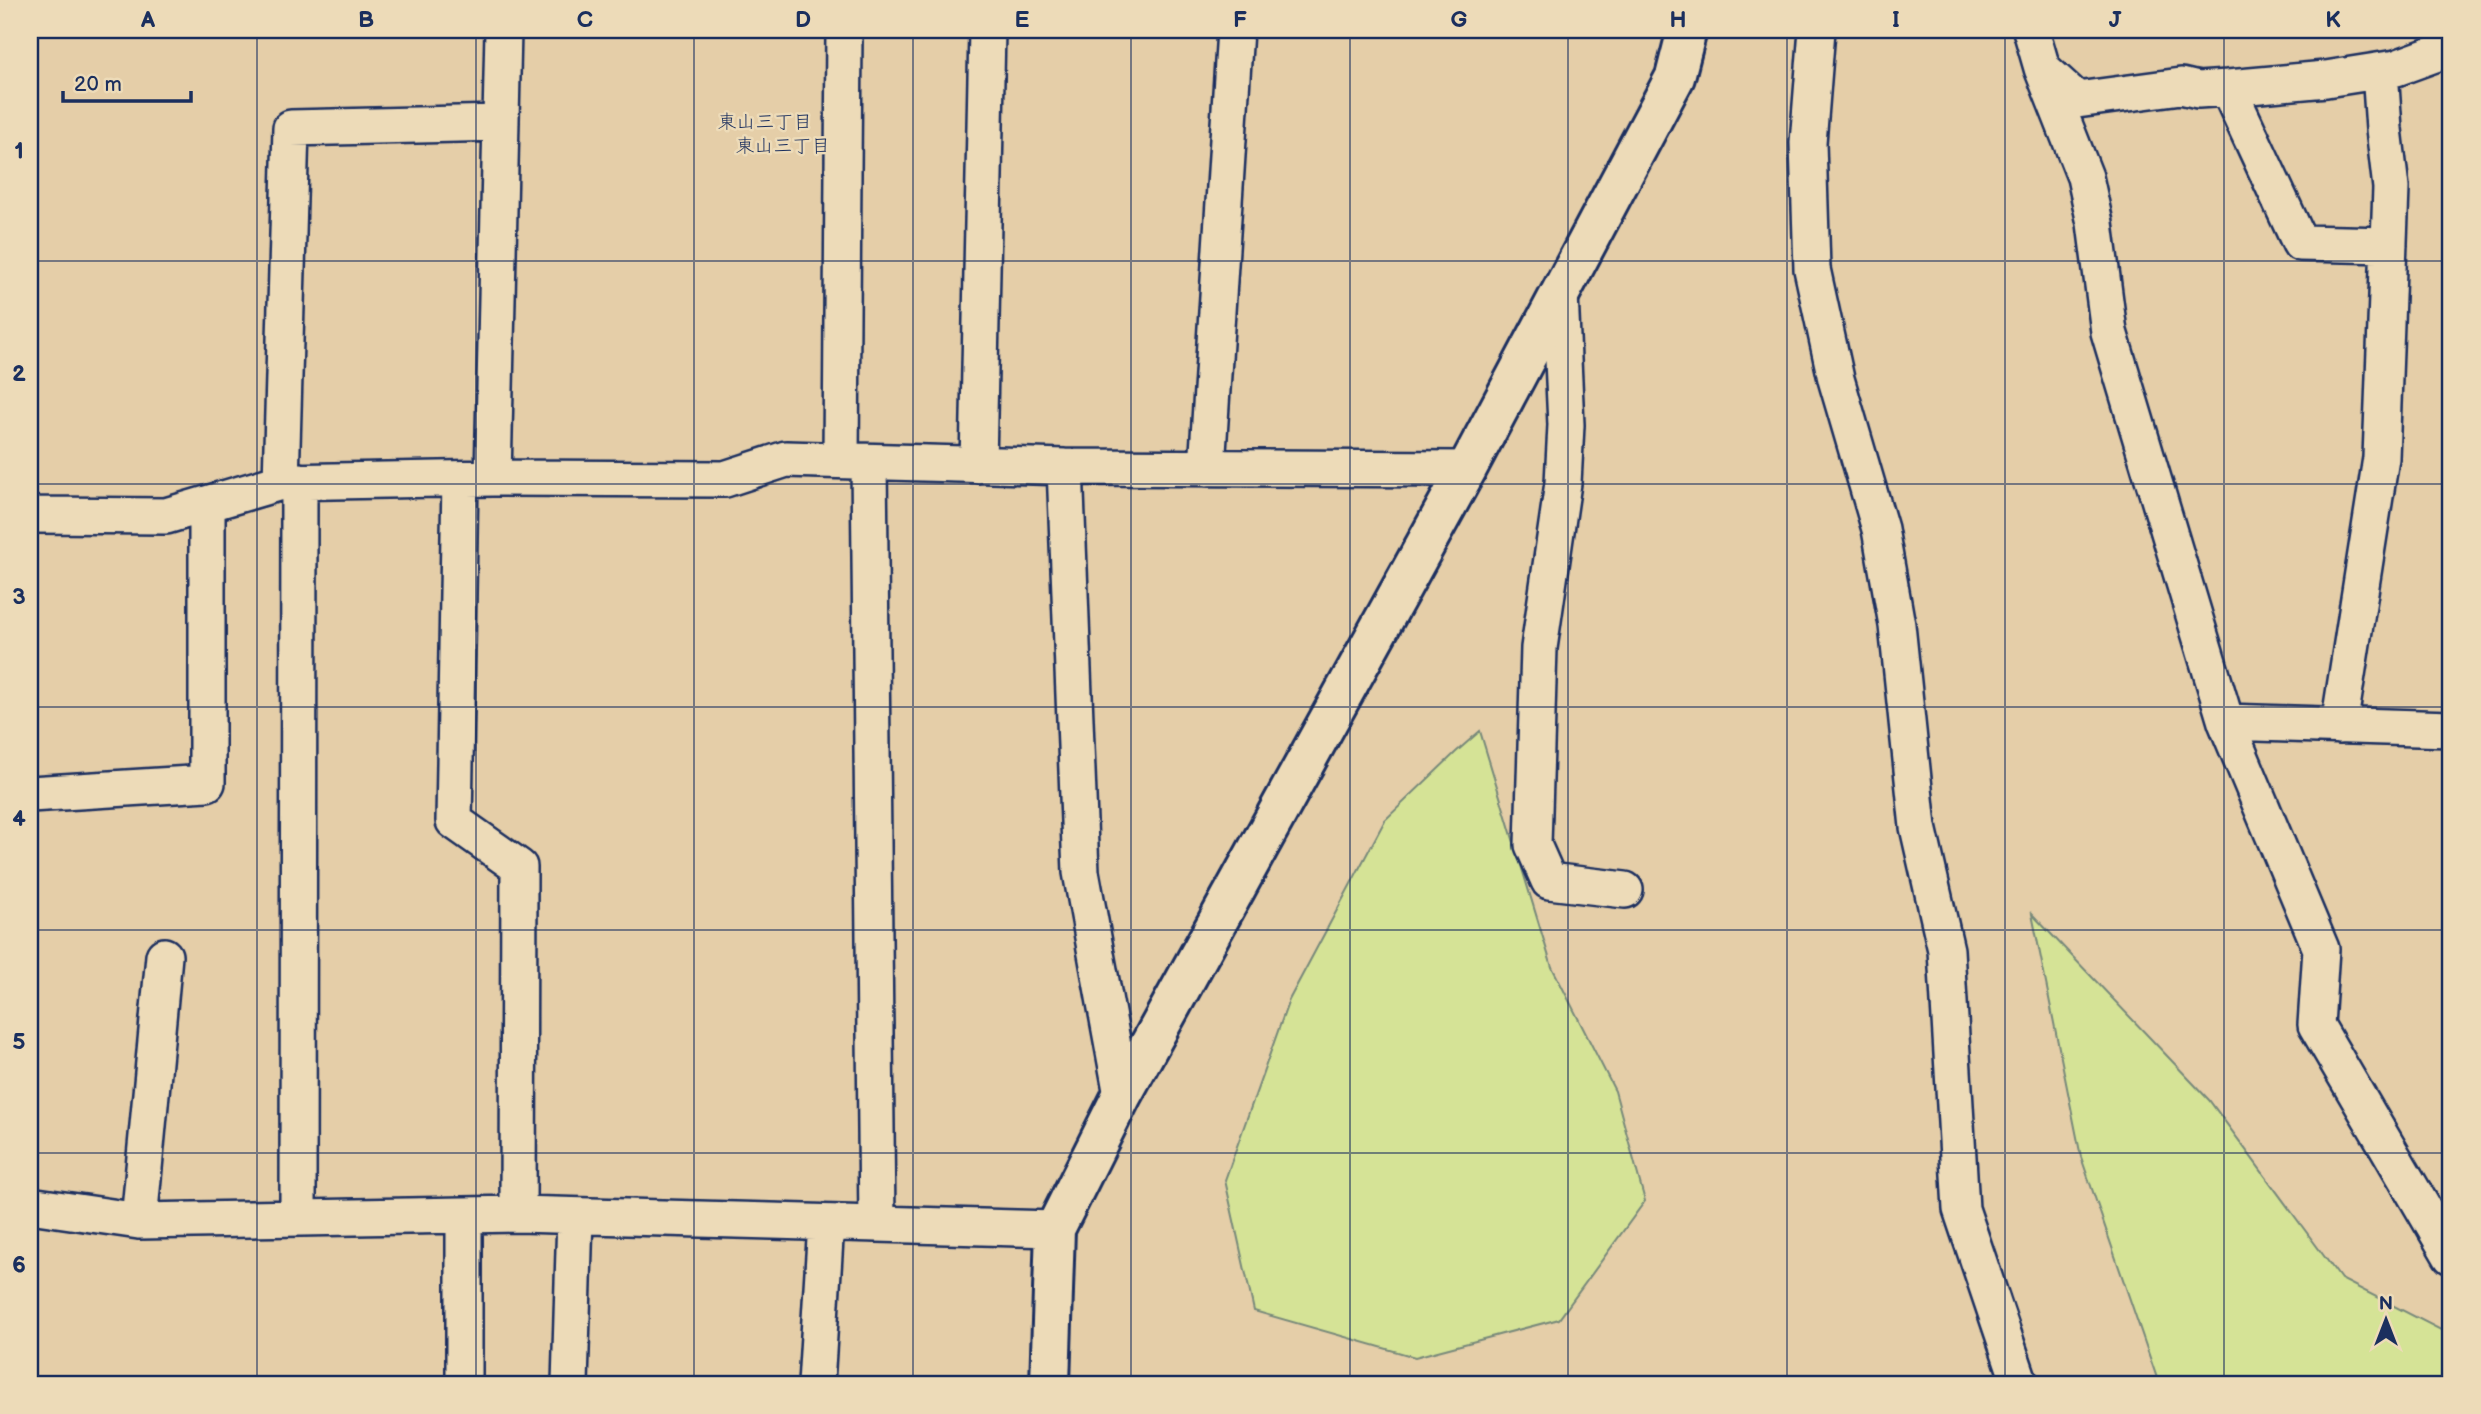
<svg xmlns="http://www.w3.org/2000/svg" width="2481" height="1414" font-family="'Balsamiq Sans','Klee One',sans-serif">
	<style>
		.green { fill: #d5e396; stroke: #78897a; stroke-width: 2 }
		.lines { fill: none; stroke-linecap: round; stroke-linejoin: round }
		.minor-casing { stroke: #1b2f5e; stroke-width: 40 }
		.tertiary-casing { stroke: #1b2f5e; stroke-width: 44 }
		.minor { stroke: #eddbb8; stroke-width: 35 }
		.tertiary { stroke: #eddbb8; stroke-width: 38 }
		.grid { fill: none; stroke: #1b2f5e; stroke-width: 2; stroke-opacity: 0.55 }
		.labels { text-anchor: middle; stroke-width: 5; stroke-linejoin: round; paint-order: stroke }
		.neighbourhood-label { font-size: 19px; fill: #1b2f5e; stroke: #eddbb8 }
		.neatline { fill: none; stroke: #1b2f5e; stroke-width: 2.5 }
		.grid-label { font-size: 23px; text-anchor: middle; font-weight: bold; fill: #1b2f5e }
	</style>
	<rect width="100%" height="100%" fill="#e5cea8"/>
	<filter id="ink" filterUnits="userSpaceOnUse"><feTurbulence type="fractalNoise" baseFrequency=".0143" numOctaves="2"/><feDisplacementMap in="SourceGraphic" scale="14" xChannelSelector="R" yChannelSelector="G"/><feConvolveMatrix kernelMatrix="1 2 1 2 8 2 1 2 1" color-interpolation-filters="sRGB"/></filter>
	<g filter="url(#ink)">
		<path class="green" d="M1480,731L1552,967L1615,1091L1645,1201L1559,1319L1415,1357L1254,1311L1225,1180L1289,1000L1385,820L1456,752Z
			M2032,914L2209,1100L2341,1279L2451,1335V1384H2159L2081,1157Z"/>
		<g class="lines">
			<g class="minor-casing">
				<path id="minor" d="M1817,30L1808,143L1812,269L1836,379L1880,529L1897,625L1918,827L1946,950L1961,1209L2020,1384
					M2031,30L2042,68L2085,177L2095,223L2109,332L2226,722L2321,949L2316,1025L2451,1256
					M2044,70L2077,100L2181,86L2198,90L2228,88L2326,79L2396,68L2451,48
					M2228,88L2300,243L2389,245
					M1560,294L1566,425L1563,483L1539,648L1533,845L1549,881L1625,890
					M841,460L844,30
					M869,462L877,1224
					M978,465L987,30
					M1065,467L1081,872L1122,1095
					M1207,468L1235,30
					M493,478L503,30
					M460,479L454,821L519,867L518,1214
					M281,482L291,128L501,123
					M30,513L35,515L166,516L281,482L493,478L725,479L786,459L1065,467L1467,469
					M2226,722L2451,729
					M2339,726L2381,458L2391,188L2384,129L2380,71
					M30,794L207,783V504
					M30,1205L139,1221L518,1214L1055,1229
					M464,1215V1384
					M298,1218L299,481
					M139,1221L164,956
					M570,1384L575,1216
					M816,1384L826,1223"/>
			</g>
			<g class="tertiary-casing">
				<path id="tertiary" d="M1050,1384L1055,1229L1122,1095L1467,469L1675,77L1687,30"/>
			</g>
			<use href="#minor" class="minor"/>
			<use href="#tertiary" class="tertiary"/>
		</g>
	</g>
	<path class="grid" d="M257,30V1384M476,30V1384M694,30V1384M913,30V1384M1131,30V1384M1350,30V1384M1568,30V1384M1787,30V1384M2005,30V1384M2224,30V1384M30,261H2451M30,484H2451M30,707H2451M30,930H2451M30,1153H2451"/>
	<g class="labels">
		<g class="neighbourhood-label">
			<text x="765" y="128">東山三丁目</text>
			<text x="783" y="152">東山三丁目</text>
		</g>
	</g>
	<rect width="2481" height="1414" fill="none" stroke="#eddbb8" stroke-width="77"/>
	<g transform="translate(2386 1320)" stroke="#eddbb8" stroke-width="5" paint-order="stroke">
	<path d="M0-5L12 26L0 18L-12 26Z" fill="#1b2f5e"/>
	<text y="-10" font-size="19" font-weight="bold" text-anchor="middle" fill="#1b2f5e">N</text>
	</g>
	<path d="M63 91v10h128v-10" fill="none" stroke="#1b2f5e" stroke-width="3.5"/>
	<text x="74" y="91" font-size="21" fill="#1b2f5e" stroke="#eddbb8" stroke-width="5" paint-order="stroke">20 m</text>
	<rect x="38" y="38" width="2404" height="1338" class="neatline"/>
	<g class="grid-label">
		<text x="148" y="27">A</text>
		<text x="366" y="27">B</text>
		<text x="585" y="27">C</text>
		<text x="803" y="27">D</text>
		<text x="1022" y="27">E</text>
		<text x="1240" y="27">F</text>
		<text x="1459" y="27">G</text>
		<text x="1678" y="27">H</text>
		<text x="1896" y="27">I</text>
		<text x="2115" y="27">J</text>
		<text x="2333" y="27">K</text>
		<text x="19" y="158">1</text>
		<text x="19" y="381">2</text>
		<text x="19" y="604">3</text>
		<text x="19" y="826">4</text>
		<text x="19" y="1049">5</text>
		<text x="19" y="1272">6</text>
	</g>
</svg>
